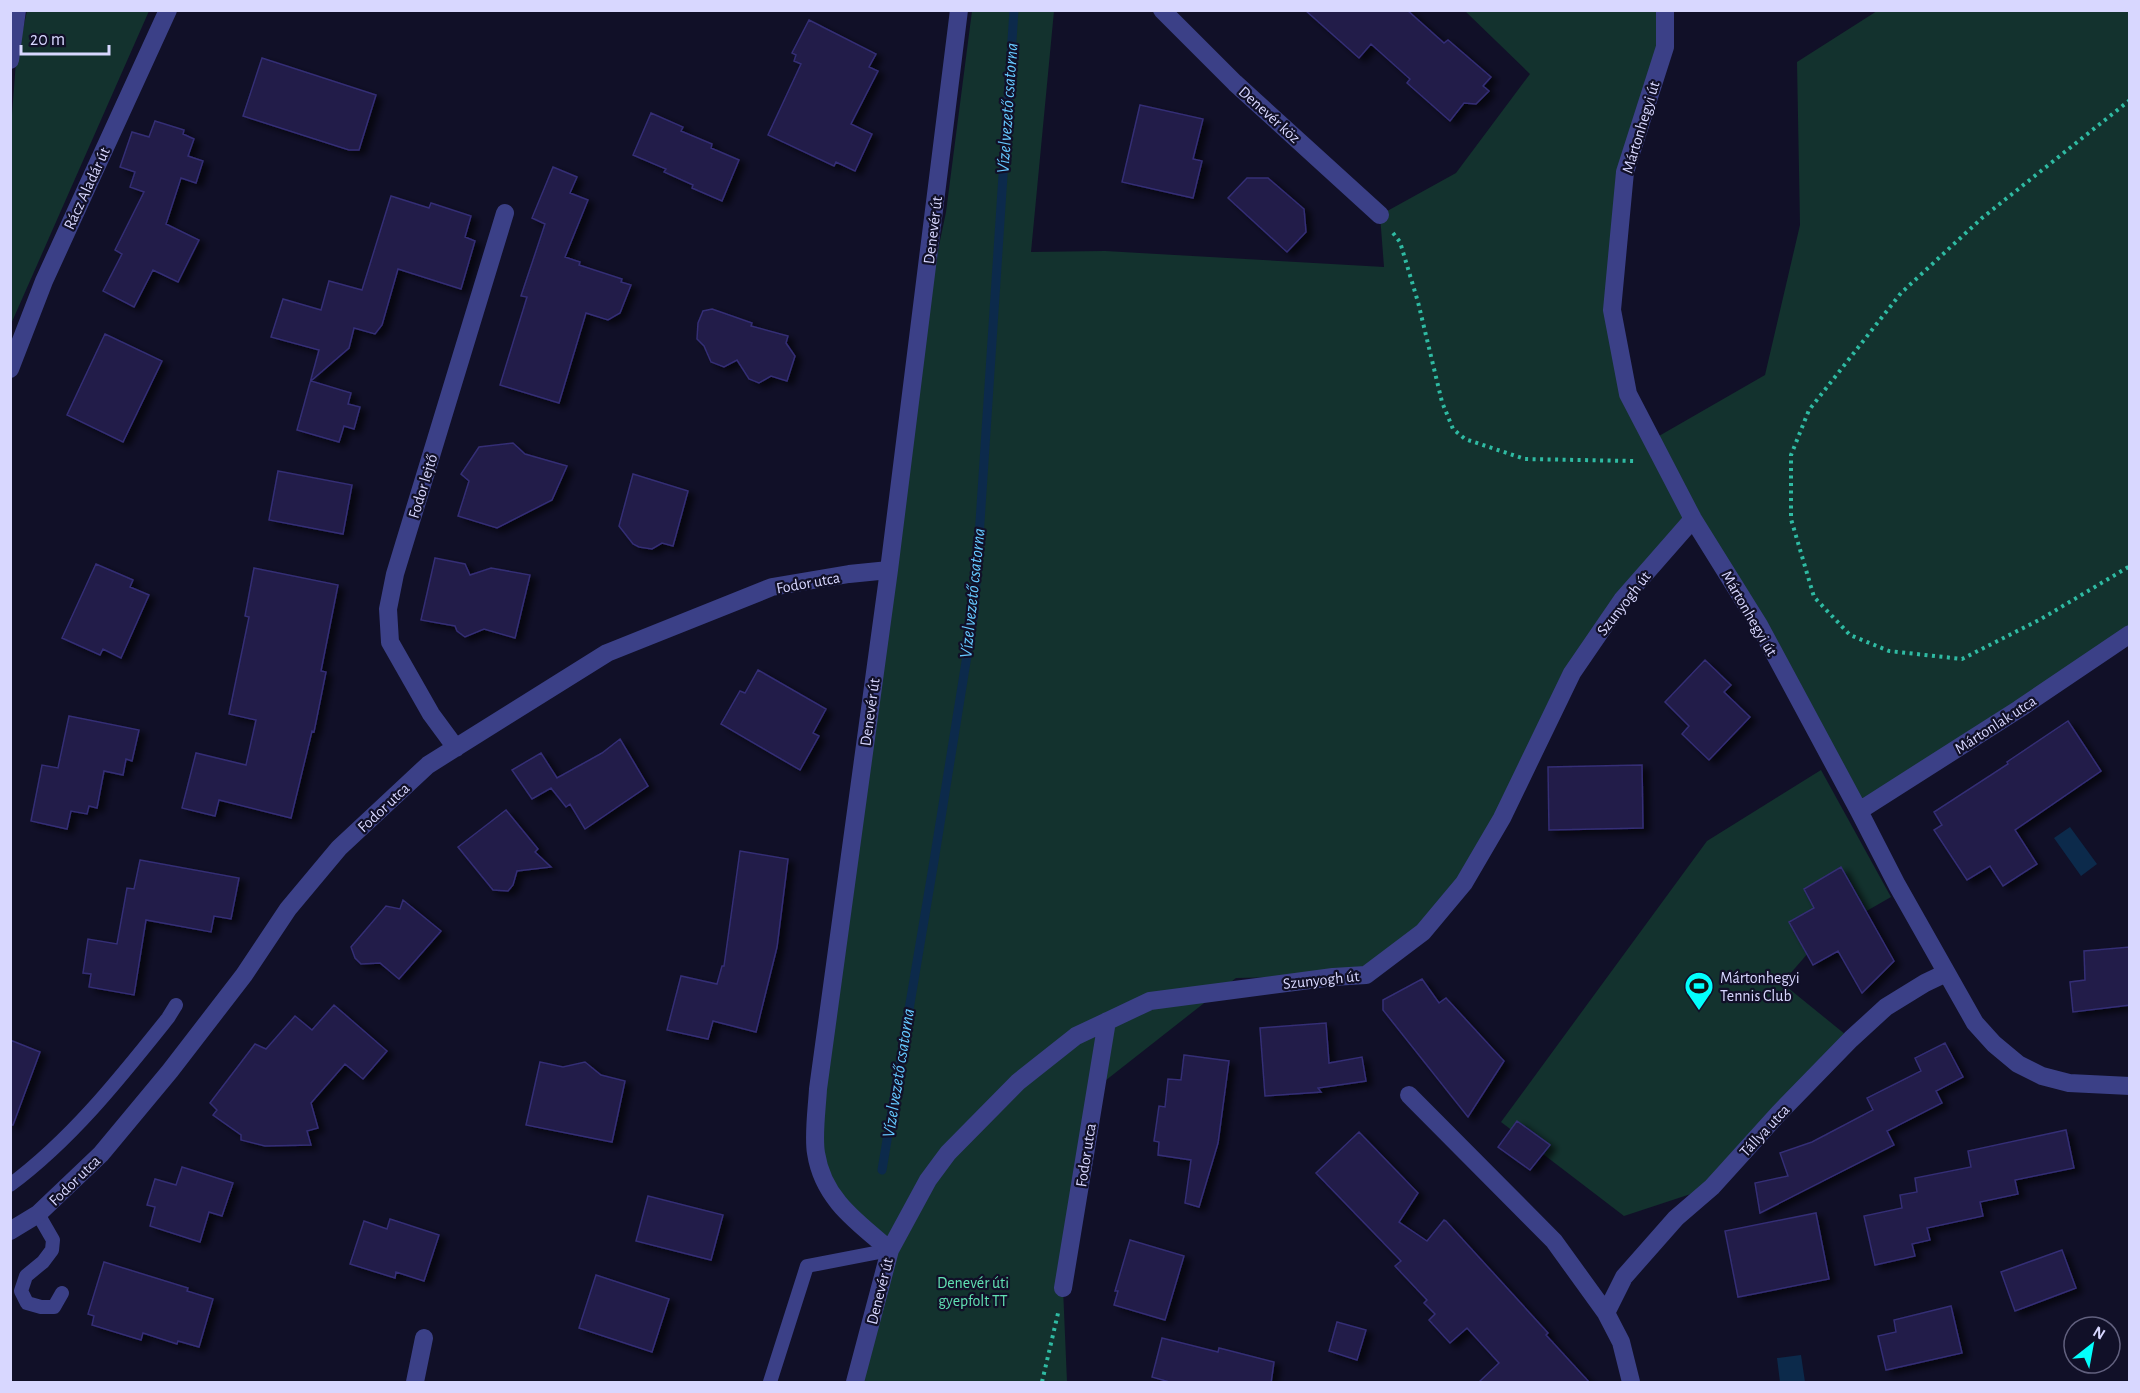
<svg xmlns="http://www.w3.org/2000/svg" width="2140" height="1393" font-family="'Alegreya Sans',sans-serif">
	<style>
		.green { fill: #13322e }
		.water { fill: #0c2a4b }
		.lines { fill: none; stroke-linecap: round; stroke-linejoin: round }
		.stream { stroke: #0c2a4b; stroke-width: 9 }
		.building { fill: #201c49; stroke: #342e75; stroke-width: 1.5; filter: url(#shadow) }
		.path { stroke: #2fbba3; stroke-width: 4; stroke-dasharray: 3 4.5; stroke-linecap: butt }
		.lane { stroke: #3b4087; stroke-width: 14 }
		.street { stroke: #3b4087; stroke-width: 18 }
		.labels { text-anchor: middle; stroke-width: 4.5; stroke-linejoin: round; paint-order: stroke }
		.street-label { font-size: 16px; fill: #d8d7ff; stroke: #111028 }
		.poi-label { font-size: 16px; fill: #d8d7ff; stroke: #111028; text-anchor: start }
		.park-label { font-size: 16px; fill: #61e1b3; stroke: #111028 }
		.water-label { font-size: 18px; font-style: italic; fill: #65c8ff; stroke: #111028 }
	</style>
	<defs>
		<filter id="shadow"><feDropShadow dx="6" dy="4" stdDeviation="3" flood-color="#0009"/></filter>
	</defs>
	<rect width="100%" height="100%" fill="#111028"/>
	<path class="green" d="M27,11H149L11,324V128L16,61Z
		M972,11H1054L1031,252L1105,251L1384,267L1380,215L1456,173L1530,74L1465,11H1665L1625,172L1612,310L1628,394L1652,440L1765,375L1800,225L1797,62L1877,11H2129V634L1859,811L1694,520L1622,600L1464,883L1366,975L1236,978L1096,1088L1063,1288L1067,1382H855L890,1250L825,1185L818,1089L917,351L946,212Z
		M1821,770L1891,897L1823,936L1782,983L1851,1039L1712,1187L1624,1216L1501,1122L1707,841Z"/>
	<path class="water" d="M2070,827L2097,864L2081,876L2054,838Z
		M1801,1355L1805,1382H1780L1777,1358Z"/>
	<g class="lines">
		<path class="stream" d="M882,1170L934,861L974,612L1014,10"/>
	</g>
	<path class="building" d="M1305,10H1407L1444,43L1448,40L1491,77L1483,86L1489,91L1476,104L1464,103L1450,121L1407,83L1410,79L1371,44L1359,58Z
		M809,20L876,54L869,67L878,71L851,124L872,134L855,171L836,162L834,166L768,135L801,64L794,61L796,55L792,53Z
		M262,58L376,95L359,150H349L243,116Z
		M1140,105L1203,119L1193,159L1202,161L1193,198L1122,182Z
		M651,113L683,127L681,131L712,144L711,148L739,160L722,201L692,188L693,185L664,172L666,169L633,155Z
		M155,121L184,130L183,134L194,139L188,156L203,161L196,183L181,178L166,224L199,240L178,282L153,270L134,307L103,291L122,254L115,250L144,192L130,187L135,172L120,167L132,132L149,137Z
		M553,167L577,177L570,193L588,200L565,257L580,262L579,265L622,279L621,282L631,285L620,313L608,320L586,313L559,403L500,385L527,297L521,296L545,224L532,218Z
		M1247,178H1268L1304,209L1306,232L1287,252L1228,198Z
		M391,196L429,208L431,203L471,216L465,237L475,241L461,289L398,269L382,325L375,334L354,328L349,348L311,381L351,393L348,404L360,407L354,429L344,426L339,442L297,430L319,350L271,337L283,299L321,310L329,281L362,290Z
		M712,309L752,323L751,326L788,336L786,343L795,356L787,381L771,376L759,383L749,379L737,360L724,367L711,362L704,346L697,339L698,323L703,311Z
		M105,334L162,361L123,442L67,415Z
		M513,443L525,454L567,466L552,500L497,528L458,516L469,481L461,474L479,447Z
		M278,471L352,485L343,534L269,520Z
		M633,474L688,491L673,546L662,543L652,549L639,547L633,544L619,526Z
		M435,558L465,564L470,575L491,568L530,575L515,638L484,629L465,637L457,631L455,626L421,620Z
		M96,564L133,580L130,587L149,595L121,658L103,649L100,655L62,638Z
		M254,568L338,585L321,671L326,672L314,732L312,731L291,818L219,800L215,816L182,808L196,753L246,765L256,720L229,714L249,617L245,616Z
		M1705,660L1731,685L1724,692L1750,717L1709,760L1682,734L1689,726L1665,702Z
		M758,670L826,709L813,733L819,736L800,770L721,724L740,691L745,693Z
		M69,716L139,730L132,761L126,759L123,775L104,771L97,808L89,806L87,814L71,811L67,829L31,821L42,765L58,768Z
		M2068,721L2101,771L2015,830L2037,864L2003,886L1990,866L1967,880L1934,830L1942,825L1934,812L2008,764L2007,762Z
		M620,739L648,786L585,829L570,804L566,807L551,788L532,799L512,770L541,753L557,778L602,753Z
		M1642,765L1643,828L1549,830L1548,767Z
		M506,810L538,849L535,852L551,867L517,871L513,885L508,891L493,890L458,847Z
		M740,851L788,859L777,947L756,1032L713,1021L708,1039L667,1030L681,976L717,984L722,966H724Z
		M140,860L239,878L231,919L214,916L211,932L146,920L134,995L89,987L91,974L83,973L88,939L117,944L127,888L134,889Z
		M1841,867L1894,961L1862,993L1838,951L1813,965L1789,922L1814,908L1804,889Z
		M403,900L441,931L399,979L380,963L361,964L355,958L351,947L386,906L400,909Z
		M2130,947V1005L2073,1012L2070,982L2085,980L2084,951Z
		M1422,979L1439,1003L1446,998L1504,1061L1468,1117L1383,1010V1000Z
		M334,1005L387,1051L363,1079L345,1064L311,1103L318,1128L307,1131L311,1145L265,1146L241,1140V1135L213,1115L217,1110L210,1103L255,1044L266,1049L295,1016L312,1030Z
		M1326,1023L1329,1063L1362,1057L1366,1081L1318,1088L1321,1092L1265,1096L1260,1028Z
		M10,1040L40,1052L13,1125H10Z
		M1945,1043L1963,1077L1936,1091L1942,1103L1887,1131L1894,1145L1760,1213L1755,1183L1788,1176L1780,1153L1812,1142L1873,1110L1867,1098L1921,1071L1915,1058Z
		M1184,1055L1229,1061L1218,1143L1199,1207L1185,1203L1191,1160L1158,1155L1159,1142L1154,1141L1159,1106L1165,1107L1168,1079L1181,1080Z
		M540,1062L563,1067L585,1062L601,1075L625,1081L612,1142L526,1125Z
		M1517,1121L1550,1145L1530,1170L1498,1147Z
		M2066,1130L2074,1168L2015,1180L2018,1194L1980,1202L1983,1216L1927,1228L1930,1240L1912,1244L1915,1256L1875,1265L1864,1216L1902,1208L1900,1195L1917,1192L1915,1178L1971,1167L1968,1151Z
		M1359,1132L1418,1193L1399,1222L1427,1241L1444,1220L1446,1221L1548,1333L1546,1335L1590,1383H1478L1499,1363L1467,1328L1450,1343L1429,1320L1435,1314L1424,1303L1427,1300L1395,1266L1401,1261L1316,1173Z
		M182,1167L233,1183L222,1216L209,1212L200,1242L150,1226L155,1207L147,1205L155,1179L176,1185Z
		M648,1196L723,1215L711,1260L636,1241Z
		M1816,1213L1829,1279L1738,1297L1725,1231Z
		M390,1219L439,1235L424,1281L396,1272L395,1278L350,1264L364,1221L387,1229Z
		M1130,1240L1184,1256L1165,1320L1114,1305L1118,1291H1115Z
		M2062,1250L2076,1288L2015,1311L2001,1272Z
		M104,1262L188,1288L187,1291L213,1299L199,1347L178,1341L177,1344L143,1333L141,1340L92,1325L94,1316L88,1314Z
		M596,1275L669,1299L652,1352L579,1328Z
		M1951,1306L1962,1353L1886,1370L1878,1336L1896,1332L1894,1320Z
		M1337,1322L1366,1330L1357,1360L1329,1351Z
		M1162,1338L1218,1352L1219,1348L1274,1362L1271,1383H1173L1152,1377Z"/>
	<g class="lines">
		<path class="path" d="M2130,100L1982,218L1901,293L1809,410L1791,455V519L1814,597L1850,635L1889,651L1962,659L2041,619L2130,566
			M1393,233L1400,242L1418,302L1442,402L1453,429L1465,439L1525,459L1634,461
			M1042,1382L1059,1309"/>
		<path class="lane" d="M10,1185C72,1139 120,1078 168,1018L176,1005
			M38,1214L53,1240L52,1250L43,1262L26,1276L21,1291L27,1303L41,1307H54L62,1293
			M770,1382L807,1266L890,1250"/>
		<path class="street" d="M1162,10L1235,83L1380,215
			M1665,10V47L1625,172L1612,310L1628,394L1693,519L1759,625L1859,811L1897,885L1975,1023L1994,1044L2018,1064L2042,1076L2069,1083L2130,1086
			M10,60L17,10
			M10,369L44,281L168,10
			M456,748L431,714L390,642L388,609L395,574L505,213
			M1859,811L2019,709L2130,634
			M1409,1095L1554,1241L1606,1313L1621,1342L1631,1382
			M10,1231L38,1214L101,1154L170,1071L244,975L288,909L339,848L428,765L607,653L772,587L849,574L889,570
			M890,1250C857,1222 823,1199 816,1153C813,1135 817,1108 818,1089L889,570L959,10
			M1063,1288L1107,1021
			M1606,1313L1624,1277L1676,1218L1712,1187L1779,1113L1851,1039L1886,1007L1925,983L1946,973
			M415,1382L424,1338
			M855,1382L890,1250L928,1180L948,1153L1018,1082L1076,1036L1150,1001L1333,977L1366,975L1423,932L1464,883L1502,818L1572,673L1622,600L1693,519"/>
	</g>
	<defs>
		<g id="stadium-pin" transform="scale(1.5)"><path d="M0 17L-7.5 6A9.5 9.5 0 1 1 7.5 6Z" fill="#03fffd" stroke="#111028"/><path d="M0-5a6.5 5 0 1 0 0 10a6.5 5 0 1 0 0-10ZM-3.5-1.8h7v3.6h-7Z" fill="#111"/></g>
	</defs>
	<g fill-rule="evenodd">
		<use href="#stadium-pin" x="1699" y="986"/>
	</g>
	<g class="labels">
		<g class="street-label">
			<text transform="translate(1270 114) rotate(42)" y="6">Denevér köz</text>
			<text transform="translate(1640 127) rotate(-73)" y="6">Mártonhegyi út</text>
			<text transform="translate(86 188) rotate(-65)" y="6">Rácz Aladár út</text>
			<text transform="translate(932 230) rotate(-83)" y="6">Denevér út</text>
			<text transform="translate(422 486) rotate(-73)" y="6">Fodor lejtő</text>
			<text transform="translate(808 582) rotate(-10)" y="6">Fodor utca</text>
			<text transform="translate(1623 603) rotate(-52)" y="6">Szunyogh út</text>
			<text transform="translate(1750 613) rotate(60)" y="6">Mártonhegyi út</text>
			<text transform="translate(869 712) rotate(-82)" y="6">Denevér út</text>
			<text transform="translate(1995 724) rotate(-33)" y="6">Mártonlak utca</text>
			<text transform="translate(383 807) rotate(-43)" y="6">Fodor utca</text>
			<text transform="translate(1321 979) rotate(-6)" y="6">Szunyogh út</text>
			<text transform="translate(1764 1130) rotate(-47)" y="6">Tállya utca</text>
			<text transform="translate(1085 1155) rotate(-81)" y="6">Fodor utca</text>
			<text transform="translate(74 1180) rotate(-44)" y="6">Fodor utca</text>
			<text transform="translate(879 1291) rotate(-76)" y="6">Denevér út</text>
		</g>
		<g class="poi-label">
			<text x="1720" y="983">Mártonhegyi<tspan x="1720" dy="18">Tennis Club</tspan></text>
		</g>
		<g class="park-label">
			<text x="973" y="1288">Denevér úti<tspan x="973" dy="18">gyepfolt TT</tspan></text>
		</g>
		<g class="water-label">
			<text transform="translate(1007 108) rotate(-86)" y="6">Vízelvezető csatorna</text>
			<text transform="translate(972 593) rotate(-84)" y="6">Vízelvezető csatorna</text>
			<text transform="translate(898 1073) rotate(-81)" y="6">Vízelvezető csatorna</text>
		</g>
	</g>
	<rect width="2140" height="1393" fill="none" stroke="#d8d7ff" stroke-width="24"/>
	<g transform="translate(2092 1345) rotate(31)"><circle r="28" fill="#111028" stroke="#61607e" stroke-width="1.5"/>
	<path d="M0-4.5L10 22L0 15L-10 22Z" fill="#03fffd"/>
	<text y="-9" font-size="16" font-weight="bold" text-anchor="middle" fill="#d8d7ff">N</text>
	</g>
	<path d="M21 45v9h88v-9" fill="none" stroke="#d8d7ff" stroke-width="3"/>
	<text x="30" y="45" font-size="18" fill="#d8d7ff" stroke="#111028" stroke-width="4.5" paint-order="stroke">20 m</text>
</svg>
